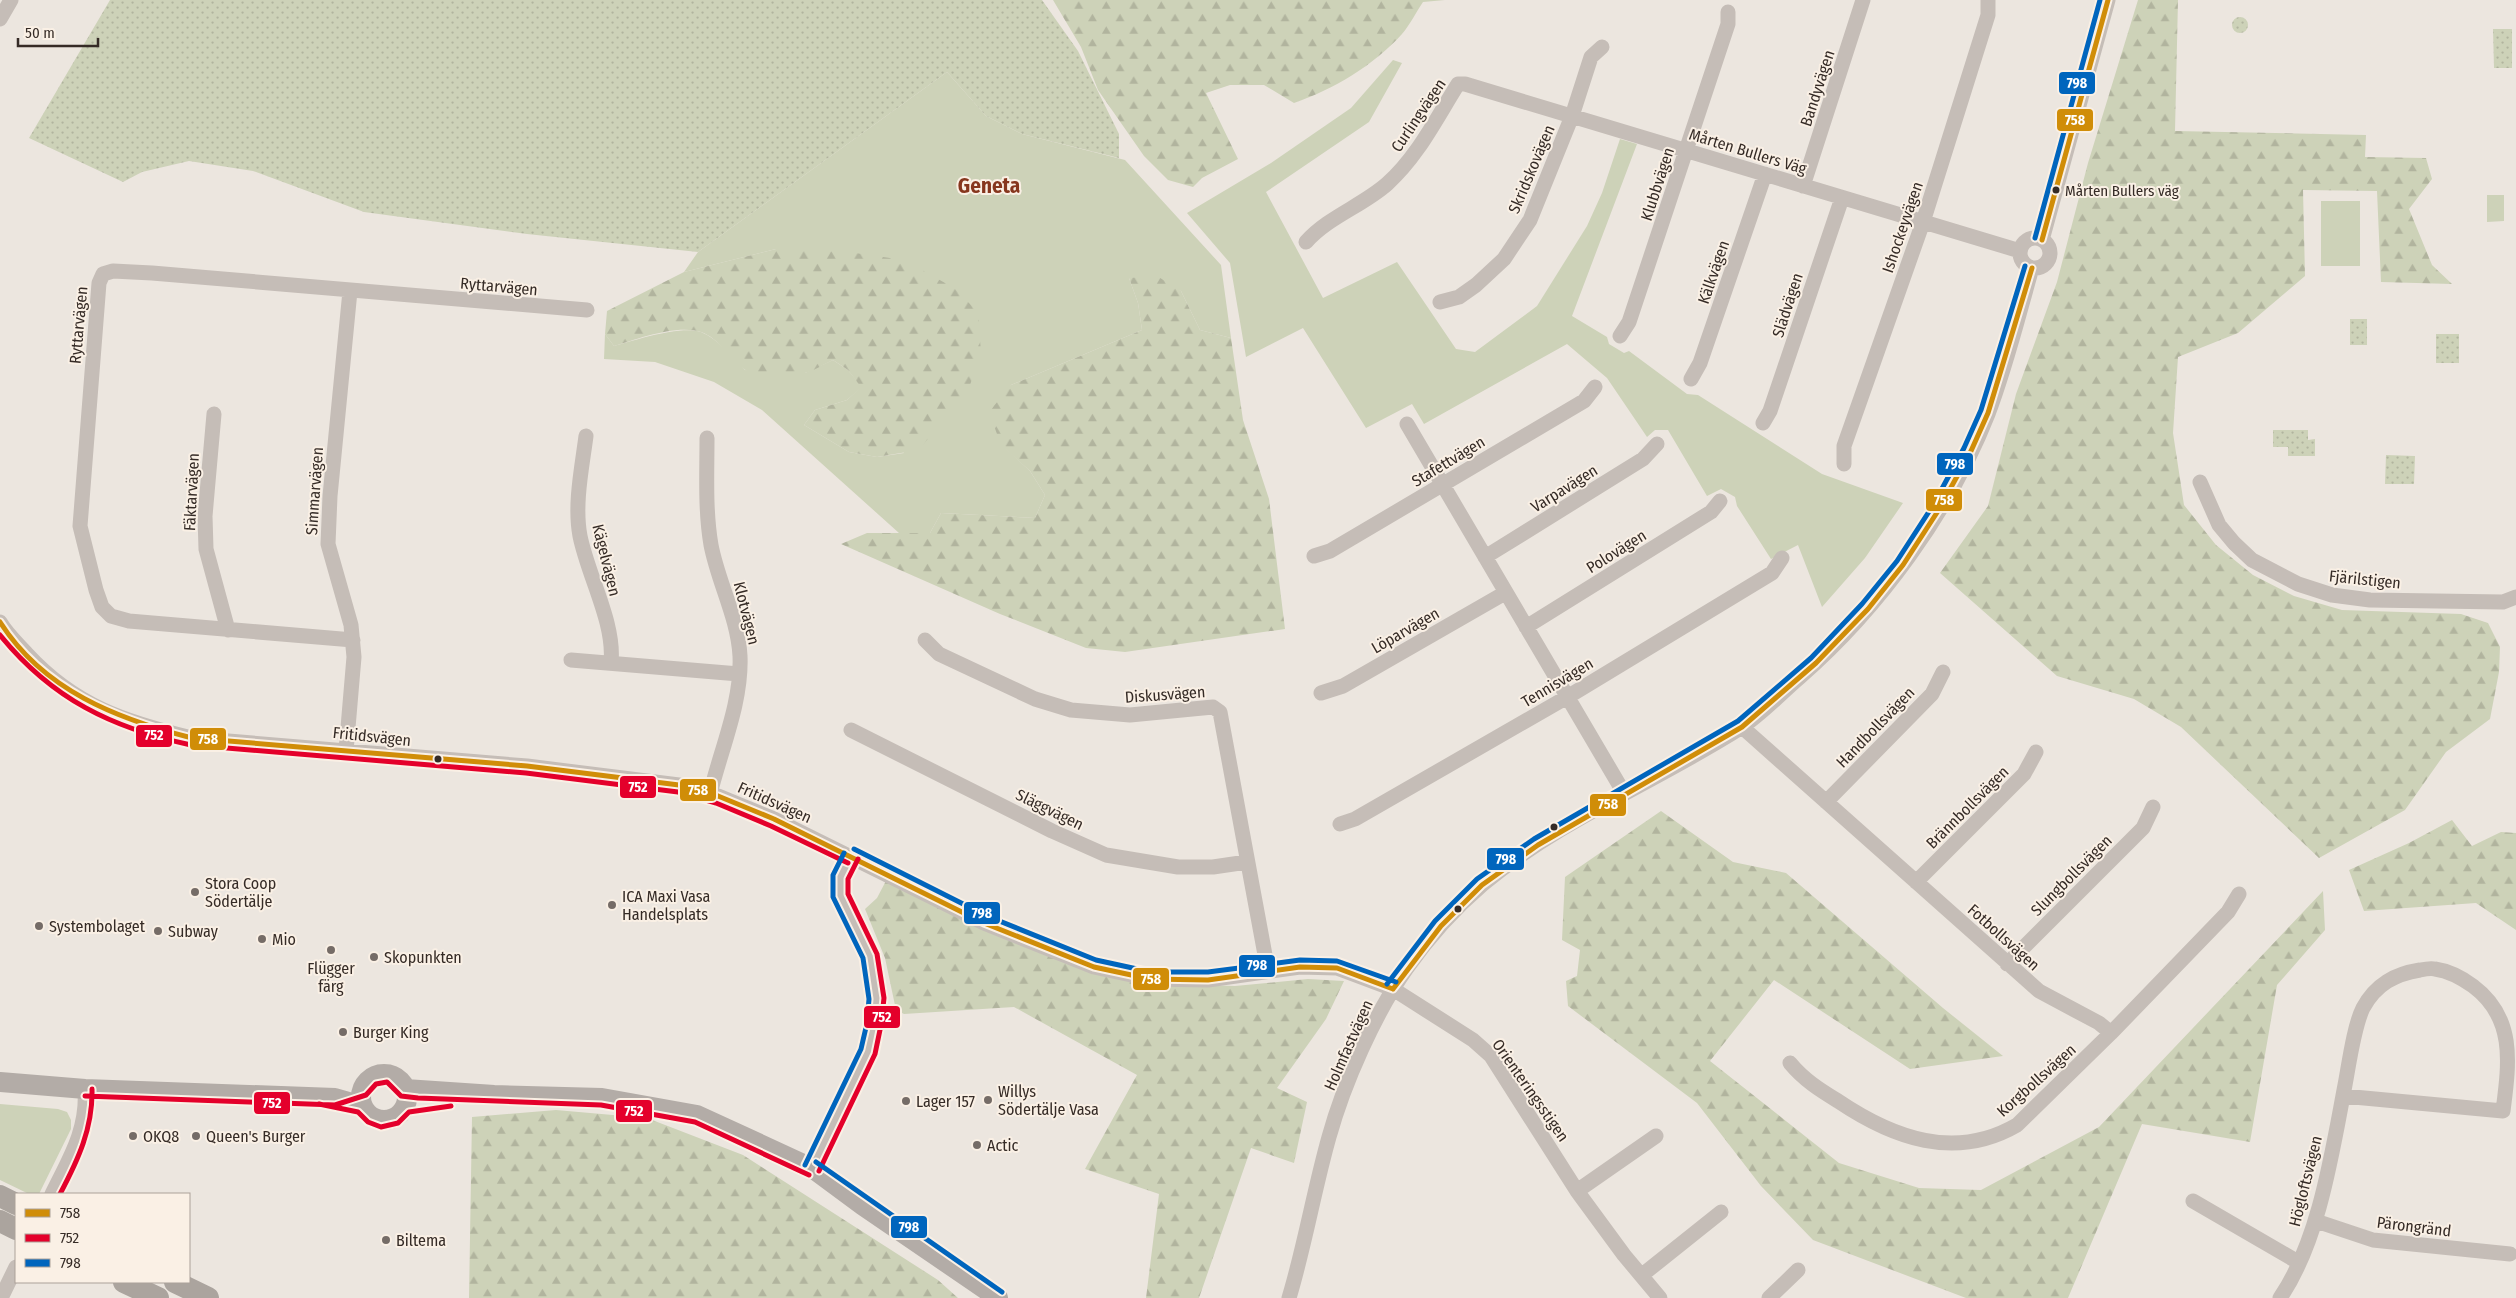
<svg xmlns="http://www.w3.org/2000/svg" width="2516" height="1298" font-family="'Fira Sans Condensed',sans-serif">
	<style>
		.green { fill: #cdd2b8 }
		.forest { fill: url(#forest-firs) }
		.park { fill: url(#park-dots) }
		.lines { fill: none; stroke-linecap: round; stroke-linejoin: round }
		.minor { stroke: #c5bdb7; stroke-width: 15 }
		.major { stroke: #b3aca7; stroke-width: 20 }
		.highway { stroke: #aba49e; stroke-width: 22 }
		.bus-1-casing { stroke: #faf0e5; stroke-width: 9 }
		.bus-2-casing { stroke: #faf0e5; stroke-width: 9 }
		.bus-3-casing { stroke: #faf0e5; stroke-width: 9 }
		.bus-1 { stroke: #d08d08; stroke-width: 5 }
		.bus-2 { stroke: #e4002b; stroke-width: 5 }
		.bus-3 { stroke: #0065bd; stroke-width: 5 }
		.bus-dot { fill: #352b26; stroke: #faf0e5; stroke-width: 2 }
		.poi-dot { fill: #756c67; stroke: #faf0e5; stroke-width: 2 }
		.labels { text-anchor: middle; stroke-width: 4; stroke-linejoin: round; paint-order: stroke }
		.bus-label { font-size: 15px; fill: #352b26; stroke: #faf0e5; text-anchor: start }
		.street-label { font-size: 16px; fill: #352b26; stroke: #faf0e5 }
		.poi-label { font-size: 16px; fill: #352b26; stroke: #faf0e5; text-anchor: start }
		.district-label { font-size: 21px; font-weight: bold; fill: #86361d; stroke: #faf0e5 }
		.line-badge { stroke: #faf0e5; stroke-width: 2 }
		.badge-label { font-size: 14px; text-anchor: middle; font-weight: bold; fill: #fff }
	</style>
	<defs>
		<pattern id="forest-firs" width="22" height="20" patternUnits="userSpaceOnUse" patternTransform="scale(1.25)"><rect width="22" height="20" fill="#cdd2b8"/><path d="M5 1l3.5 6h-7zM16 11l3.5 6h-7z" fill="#b1b49e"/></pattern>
		<pattern id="park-dots" width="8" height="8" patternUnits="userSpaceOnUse" patternTransform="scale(1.25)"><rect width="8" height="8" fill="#cdd2b8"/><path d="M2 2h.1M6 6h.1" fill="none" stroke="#b1b49e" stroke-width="1.8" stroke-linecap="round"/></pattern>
	</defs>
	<rect width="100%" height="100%" fill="#ece6df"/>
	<path class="green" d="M1393,60L1402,63L1369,122L1266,192L1323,298L1397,262L1456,349L1475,352L1537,306L1587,226L1602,193L1620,139L1637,144L1572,316L1607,337L1609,344L1624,353L1629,351L1687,394L1698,395L1822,474L1903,503L1865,558L1822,607L1798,545L1771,559L1737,506L1735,497L1721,489L1707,496L1668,430H1655L1647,437L1607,378L1567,344L1424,424L1412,404L1366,428L1303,328L1246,357L1230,263L1187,213L1271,163L1351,108Z
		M947,72L986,116L1022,134L1125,160L1221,265L1231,338L1200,330L1181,291L1129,278L1138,303L1142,330L1011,385L1001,444L1030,471L1045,495L1035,518L941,513L930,533H899L762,410L714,382L655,362L604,359L605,334L614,346C635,340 681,325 701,332C718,339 733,357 745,370L805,373L833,360L848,370L862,387L847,400L815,410L804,425L849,452L877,457L904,453L776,249L684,272L698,252Z
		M2487,195H2504V221L2487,222Z
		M2321,201H2360V266H2321Z
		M0,1104L58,1109L67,1112L71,1120V1129L39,1194H29L0,1180Z"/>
	<path class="forest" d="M1053,0H1445L1423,2C1416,12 1410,25 1402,34C1373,66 1334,89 1294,103L1264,85H1230L1206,93L1238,159L1202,178L1193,187L1168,180L1144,156L1098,90L1081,47Z
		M2138,0H2178L2175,131L2366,135L2365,157L2426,158L2432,179L2409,209L2432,265L2452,284L2381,282L2377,191L2303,190L2305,276L2238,333L2178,357L2173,433L2184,505L2216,545L2253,575L2294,596L2342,610L2461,614L2488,623L2500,647L2499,672L2490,719L2446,752L2405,810L2319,858L2181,727L2134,699L2057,676L1940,573L1988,506L2016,394L2057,282L2088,163Z
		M776,249L848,252L904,260L954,288L978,312L981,353L970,385L919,450L877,457L849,452L804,425L815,410L847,400L861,387L848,370L833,360C824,364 814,371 805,373C790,377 757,378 744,369C730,359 719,338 701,332C677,324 637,339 614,346L605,334L607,311L684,272Z
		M1157,276L1181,291L1200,330L1231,338L1243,420L1269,499L1285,629L1125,652L1086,648L1000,614L841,544L867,533H930L941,513L1035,518L1045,495L1030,471L1001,445L989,412L1011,385L1142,330L1138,303L1129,278Z
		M1661,811L1733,862L1786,873L1943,1008L2003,1056L1910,1069L1774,980L1710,1061L1839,1163L1919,1188L1981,1190L2099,1127L2323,891L2325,930L2277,985L2250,1142L2142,1124L2068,1298H1966L1813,1240L1761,1186L1697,1103L1568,1006L1566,981L1577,976L1580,950L1562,940L1565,877Z
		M2452,820L2472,846L2501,832L2516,833V930L2476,903L2364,911L2349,870L2409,843Z
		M888,877L1011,940L1174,984L1235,986L1308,979L1344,981L1326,1019L1277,1088L1307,1102L1294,1163L1251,1148L1199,1298H1146L1159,1194L1085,1169L1137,1075L1014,1007L904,1014L896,1010L885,958L865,909L877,898Z
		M556,1110L647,1118L743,1155L938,1280L958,1298H469L472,1117Z"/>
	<path class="park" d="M110,0H1042L1078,51L1119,134V158L1022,134L986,116L947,72L698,252L527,234L364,212L253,171L189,161L142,172L123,182L29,138Z
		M2232 25a8 8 0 1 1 16 0a8 8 0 1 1-16 0Z
		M2493,29H2512V68H2494Z
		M2350,319H2367V345H2350Z
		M2436,334H2459V363H2436Z
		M2273,430H2308V440L2315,439V456H2288V447H2273Z
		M2386,455L2415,456L2414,484H2385Z"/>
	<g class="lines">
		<path class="minor" d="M0,19L11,0
			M1803,186L1863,0
			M2020 253a15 15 0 1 1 30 0a15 15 0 1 1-30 0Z
			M2042,240L2108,0
			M1306,242C1328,217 1362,206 1387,184C1418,156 1436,119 1458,84H1465L2020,251
			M1440,302L1459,297L1476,285L1504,259L1530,220L1572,116L1591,57L1602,47
			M1620,336L1629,322L1728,24V12
			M1691,379L1700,363L1765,174
			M214,414L205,516L206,549L228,630
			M1763,423L1770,411L1842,198
			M1407,424L1624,793
			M586,436C582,467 574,505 580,536C588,576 615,623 611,662
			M707,438C707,473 705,510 711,545C718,582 738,618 740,656C742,702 721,749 710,794
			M1844,464V446L1923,222L1988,15V0
			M2200,482L2219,525L2234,543L2252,560L2298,584L2332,595L2370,600L2503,602L2516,597
			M1314,556L1330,551L1584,401L1595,387
			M1485,557L1643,459L1657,444
			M0,622C7,634 18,644 27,654C75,706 125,722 192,738L527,766L679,785L718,796L774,819L984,923L1094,967L1150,979L1208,980L1300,967L1337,968L1393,989L1473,1040L1491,1056L1577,1191L1624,1255L1660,1298
			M1526,627L1711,512L1720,501
			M353,640L129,621L111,616L102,607L96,590L80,526L99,283L103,274L113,271L152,273L587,310
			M925,640L939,654L1035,699L1071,710L1130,715L1213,707L1220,712L1268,971
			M571,660L739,674
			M1321,693L1343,686L1505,593
			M1742,727L2039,991L2099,1023L2111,1033L2228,912L2239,894
			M851,730L1052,831L1106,855L1178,867H1213L1247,862
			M346,751L354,657L351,625L328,544L330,496L350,291
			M1826,802L1932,694L1943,672
			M1340,824L1355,819L1569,696L1772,573L1782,558
			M1916,882L2024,774L2036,752
			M2007,964L2143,828L2153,807
			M1790,1063C1804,1080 1820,1090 1838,1101C1893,1138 1955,1161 2017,1125L2111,1033
			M812,1168L868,1051L874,1024L877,999L870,956L840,896V877L851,856
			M1577,1191L1656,1136
			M52,1194C69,1159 88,1130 85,1089
			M2193,1201L2298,1262
			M2316,1221L2373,1240L2510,1254
			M1642,1275L1721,1212
			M1,1298L16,1267
			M1289,1298C1305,1245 1314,1190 1329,1137C1344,1083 1375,1013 1407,968C1428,938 1455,908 1483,884C1560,820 1655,782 1739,729C1761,715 1780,694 1800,677C1878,609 1950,511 1988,414C2006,367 2018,317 2032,268
			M1769,1298L1798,1270
			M2280,1298C2319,1241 2332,1153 2345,1085C2349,1064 2354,1026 2363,1008C2376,984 2395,974 2420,970C2425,969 2431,968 2435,969C2449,971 2462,978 2473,986C2516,1018 2509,1064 2503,1111L2343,1096"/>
		<path class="major" d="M361 1097a23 23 0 1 1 46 0a23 23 0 1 1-46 0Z
			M0,1082L85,1089L335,1098L363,1106
			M405,1089L494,1095L602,1098L697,1115L812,1168L862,1205L998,1298"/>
		<path class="highway" d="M0,1196L16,1204
			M0,1221L16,1229
			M124,1282L158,1298
			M175,1282L208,1298"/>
		<g class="bus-1-casing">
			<path id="bus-1" d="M2042,240L2108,0
				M0,622C43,690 117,719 192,738L527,766L679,785L718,796L774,819L984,923L1094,967L1150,979L1208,980L1300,967L1337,968L1393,989
				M1393,989L1441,926L1482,885L1538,845L1742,727L1816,663L1868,609L1903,565L1938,511L1971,451L1988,413L2032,268"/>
		</g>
		<g class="bus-2-casing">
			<path id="bus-2" d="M0,635C52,699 112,728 191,745L526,773L678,792L716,803L771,826L848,863
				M85,1096L335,1105L366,1095L376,1084L387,1082L401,1096L418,1098L601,1105L695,1122L809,1175
				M319,1104L358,1112L368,1122L381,1127L398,1123L409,1112L451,1106
				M819,1171L875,1054L881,1025L884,998L877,954L848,894V879L858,859
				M60,1194C78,1160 93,1128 92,1089"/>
		</g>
		<g class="bus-3-casing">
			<path id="bus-3" d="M2035,238L2100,0
				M854,849L987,916L1096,960L1151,972H1208L1300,960L1337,961L1396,982
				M1387,984L1435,921L1477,879L1534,839L1738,721L1811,658L1862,604L1897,561L1932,507L1964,448L1981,410L2025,266
				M816,1162L1002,1292
				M805,1165L861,1049L867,1023L869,999L863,958L833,897V875L844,853"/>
		</g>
		<use href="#bus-1" class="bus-1"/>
		<use href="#bus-2" class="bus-2"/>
		<use href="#bus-3" class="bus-3"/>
	</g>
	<g class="bus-dot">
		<circle cx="2056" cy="190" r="4.5"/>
		<circle cx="438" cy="759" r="4.5"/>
		<circle cx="1554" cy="827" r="4.5"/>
		<circle cx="1458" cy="909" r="4.5"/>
	</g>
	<g class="poi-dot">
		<circle cx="195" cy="892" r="5"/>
		<circle cx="612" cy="905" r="5"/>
		<circle cx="39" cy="926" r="5"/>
		<circle cx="158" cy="931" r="5"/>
		<circle cx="262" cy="939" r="5"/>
		<circle cx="331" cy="950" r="5"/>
		<circle cx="374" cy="957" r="5"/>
		<circle cx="343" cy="1032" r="5"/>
		<circle cx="988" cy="1100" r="5"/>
		<circle cx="906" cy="1101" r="5"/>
		<circle cx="133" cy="1136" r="5"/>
		<circle cx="196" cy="1136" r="5"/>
		<circle cx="977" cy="1145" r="5"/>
		<circle cx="386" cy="1240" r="5"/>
	</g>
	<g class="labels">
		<g class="bus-label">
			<text x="2065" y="196">Mårten Bullers väg</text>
		</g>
		<g class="street-label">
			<text transform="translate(1817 88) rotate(-72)" y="6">Bandyvägen</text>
			<text transform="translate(1418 115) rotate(-56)" y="6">Curlingvägen</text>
			<text transform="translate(1748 151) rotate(17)" y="6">Mårten Bullers Väg</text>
			<text transform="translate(1531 169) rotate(-67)" y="6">Skridskovägen</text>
			<text transform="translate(1657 184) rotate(-72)" y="6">Klubbvägen</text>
			<text transform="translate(1902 227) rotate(-71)" y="6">Ishockeyvägen</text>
			<text transform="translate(1713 272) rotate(-71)" y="6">Kälkvägen</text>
			<text transform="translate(499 286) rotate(5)" y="6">Ryttarvägen</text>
			<text transform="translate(1787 305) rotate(-72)" y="6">Slädvägen</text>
			<text transform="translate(78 325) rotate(-85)" y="6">Ryttarvägen</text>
			<text transform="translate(1448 461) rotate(-31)" y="6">Stafettvägen</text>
			<text transform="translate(1564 488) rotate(-32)" y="6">Varpavägen</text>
			<text transform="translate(314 491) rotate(-86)" y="6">Simmarvägen</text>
			<text transform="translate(191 492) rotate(-87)" y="6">Fäktarvägen</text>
			<text transform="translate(1616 551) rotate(-32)" y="6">Polovägen</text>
			<text transform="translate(607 560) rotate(76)" y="6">Kägelvägen</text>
			<text transform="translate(2365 579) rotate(6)" y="6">Fjärilstigen</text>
			<text transform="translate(747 613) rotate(76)" y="6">Klotvägen</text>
			<text transform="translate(1405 630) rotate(-30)" y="6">Löparvägen</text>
			<text transform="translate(1557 682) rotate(-31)" y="6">Tennisvägen</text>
			<text transform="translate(1165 694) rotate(-4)" y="6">Diskusvägen</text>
			<text transform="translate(1875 727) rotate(-46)" y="6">Handbollsvägen</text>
			<text transform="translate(372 736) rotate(6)" y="6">Fritidsvägen</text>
			<text transform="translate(775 802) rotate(24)" y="6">Fritidsvägen</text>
			<text transform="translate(1967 807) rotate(-45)" y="6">Brännbollsvägen</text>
			<text transform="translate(1050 809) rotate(26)" y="6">Släggvägen</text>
			<text transform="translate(2071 875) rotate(-45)" y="6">Slungbollsvägen</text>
			<text transform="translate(2004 937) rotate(42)" y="6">Fotbollsvägen</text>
			<text transform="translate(1348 1045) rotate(-66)" y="6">Holmfastvägen</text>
			<text transform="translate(2036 1080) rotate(-42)" y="6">Korgbollsvägen</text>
			<text transform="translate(1531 1090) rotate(55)" y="6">Orienteringsstigen</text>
			<text transform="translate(2305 1181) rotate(-76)" y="6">Högloftsvägen</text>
			<text transform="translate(2414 1226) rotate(7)" y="6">Pärongränd</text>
		</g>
		<g class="poi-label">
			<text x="205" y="889">Stora Coop<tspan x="205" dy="18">Södertälje</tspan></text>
			<text x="622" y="902">ICA Maxi Vasa<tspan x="622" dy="18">Handelsplats</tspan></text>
			<text x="49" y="932">Systembolaget</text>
			<text x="168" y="937">Subway</text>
			<text x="272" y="945">Mio</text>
			<text x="384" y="963">Skopunkten</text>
			<text x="331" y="974" text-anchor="middle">Flügger<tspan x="331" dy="18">färg</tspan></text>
			<text x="353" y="1038">Burger King</text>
			<text x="998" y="1097">Willys<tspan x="998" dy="18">Södertälje Vasa</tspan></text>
			<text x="916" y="1107">Lager 157</text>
			<text x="143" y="1142">OKQ8</text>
			<text x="206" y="1142">Queen's Burger</text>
			<text x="987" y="1151">Actic</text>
			<text x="396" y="1246">Biltema</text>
		</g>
		<g class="district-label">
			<text x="989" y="193">Geneta</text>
		</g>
	</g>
	<g class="line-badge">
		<rect x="2058" y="71" width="38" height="24" rx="5" fill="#0065bd"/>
		<rect x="2056" y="108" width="38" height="24" rx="5" fill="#d08d08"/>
		<rect x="1936" y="452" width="38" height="24" rx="5" fill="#0065bd"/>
		<rect x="1925" y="488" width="38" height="24" rx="5" fill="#d08d08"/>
		<rect x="135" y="724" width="38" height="24" rx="5" fill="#e4002b"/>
		<rect x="189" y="727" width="38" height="24" rx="5" fill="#d08d08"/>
		<rect x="619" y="775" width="38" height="24" rx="5" fill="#e4002b"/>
		<rect x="679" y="778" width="38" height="24" rx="5" fill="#d08d08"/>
		<rect x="1589" y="793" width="38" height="24" rx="5" fill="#d08d08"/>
		<rect x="1486" y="847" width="39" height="24" rx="5" fill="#0065bd"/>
		<rect x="963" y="901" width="38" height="24" rx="5" fill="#0065bd"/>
		<rect x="1238" y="954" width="38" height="24" rx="5" fill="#0065bd"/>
		<rect x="1132" y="967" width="38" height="24" rx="5" fill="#d08d08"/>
		<rect x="863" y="1005" width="38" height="24" rx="5" fill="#e4002b"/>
		<rect x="253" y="1091" width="38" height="24" rx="5" fill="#e4002b"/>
		<rect x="615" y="1099" width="38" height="24" rx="5" fill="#e4002b"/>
		<rect x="890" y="1215" width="38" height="24" rx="5" fill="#0065bd"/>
	</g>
	<g class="badge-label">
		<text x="2077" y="88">798</text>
		<text x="2075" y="125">758</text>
		<text x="1955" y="469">798</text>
		<text x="1944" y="505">758</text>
		<text x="154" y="740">752</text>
		<text x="208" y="744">758</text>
		<text x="638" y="792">752</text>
		<text x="698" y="795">758</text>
		<text x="1608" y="809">758</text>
		<text x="1506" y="864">798</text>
		<text x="982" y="918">798</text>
		<text x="1257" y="970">798</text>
		<text x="1151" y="984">758</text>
		<text x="882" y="1022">752</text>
		<text x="272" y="1108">752</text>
		<text x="634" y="1116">752</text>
		<text x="909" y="1232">798</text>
	</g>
	<rect x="15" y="1193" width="175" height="90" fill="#faf0e5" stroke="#aba199"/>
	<rect x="25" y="1209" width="25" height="8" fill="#d08d08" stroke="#aba199"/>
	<text x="60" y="1218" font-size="15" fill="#352b26">758</text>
	<rect x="25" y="1234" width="25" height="8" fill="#e4002b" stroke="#aba199"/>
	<text x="60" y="1243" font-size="15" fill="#352b26">752</text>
	<rect x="25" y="1259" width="25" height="8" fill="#0065bd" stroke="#aba199"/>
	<text x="60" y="1268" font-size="15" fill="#352b26">798</text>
	<path d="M18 38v8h80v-8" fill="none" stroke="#352b26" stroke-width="2.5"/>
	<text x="25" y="38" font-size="15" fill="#352b26" stroke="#faf0e5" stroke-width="4" paint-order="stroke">50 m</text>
</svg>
